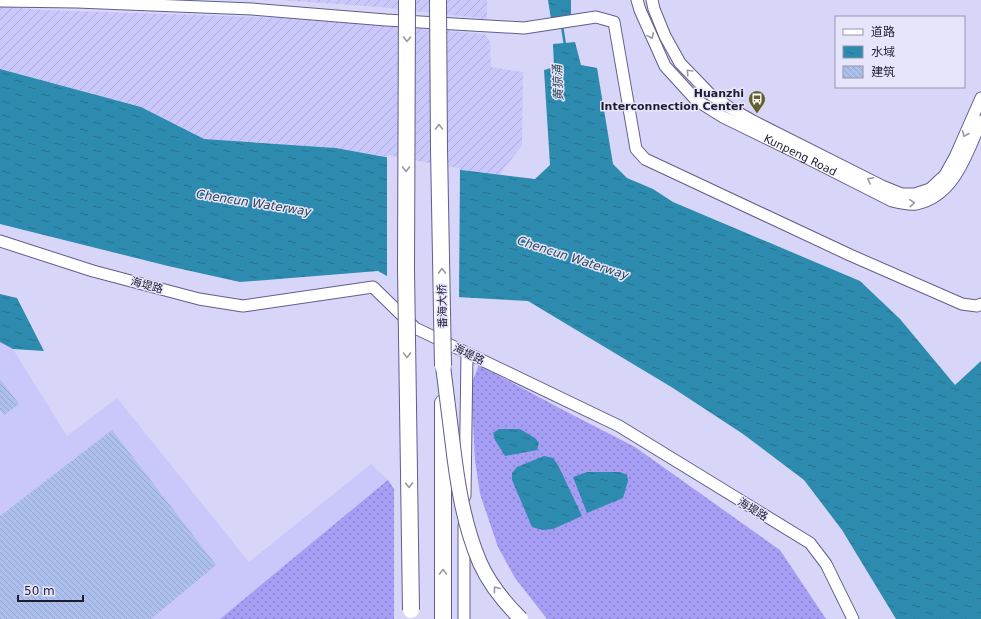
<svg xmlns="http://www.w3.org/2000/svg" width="981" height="619" font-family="'DejaVu Sans','Noto Sans SC',sans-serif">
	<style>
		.built { fill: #cac8fa }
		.industrial { fill: url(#industrial-furrows) }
		.grass { fill: url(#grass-dots) }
		.water { fill: url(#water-ripples) }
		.pier { fill: #d8d6f8 }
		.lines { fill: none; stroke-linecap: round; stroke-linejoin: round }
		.stream { stroke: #2d8baf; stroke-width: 2.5 }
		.building { fill: url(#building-back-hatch) }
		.minor-casing { stroke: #615d8d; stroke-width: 13 }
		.highway-casing { stroke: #615d8d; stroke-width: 18 }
		.minor { stroke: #fff; stroke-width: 11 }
		.highway { stroke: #fff; stroke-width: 16 }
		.major-bridge-casing { stroke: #615d8d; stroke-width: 16; stroke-linecap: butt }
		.highway-bridge-casing { stroke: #615d8d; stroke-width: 18; stroke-linecap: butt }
		.major-bridge { stroke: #fff; stroke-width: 14 }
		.highway-bridge { stroke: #fff; stroke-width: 16 }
		.oneway { stroke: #9a99a2 }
		.labels { text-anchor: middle; stroke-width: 3; stroke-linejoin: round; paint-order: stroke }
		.poi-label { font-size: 11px; font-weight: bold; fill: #1e1c31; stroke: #e6e5fc; text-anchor: end }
		.street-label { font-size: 11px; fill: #1e1c31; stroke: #e6e5fc }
		.water-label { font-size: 12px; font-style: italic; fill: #294551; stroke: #e6e5fc }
	</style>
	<defs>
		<pattern id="industrial-furrows" width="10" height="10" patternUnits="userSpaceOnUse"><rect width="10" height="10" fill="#cac8fa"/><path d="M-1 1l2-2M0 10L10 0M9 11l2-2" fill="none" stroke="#adabd7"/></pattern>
		<pattern id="grass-dots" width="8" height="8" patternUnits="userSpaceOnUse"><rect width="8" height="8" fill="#a69df4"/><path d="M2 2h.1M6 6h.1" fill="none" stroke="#877fc6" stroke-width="1.8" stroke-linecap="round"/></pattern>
		<pattern id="water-ripples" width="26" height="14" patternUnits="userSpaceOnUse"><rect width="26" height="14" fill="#2d8baf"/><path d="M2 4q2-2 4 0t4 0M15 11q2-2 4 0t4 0" fill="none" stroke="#26718f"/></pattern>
		<pattern id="building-back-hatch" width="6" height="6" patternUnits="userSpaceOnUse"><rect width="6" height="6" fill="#adc0ed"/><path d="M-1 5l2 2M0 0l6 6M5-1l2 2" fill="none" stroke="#94a4cc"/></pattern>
	</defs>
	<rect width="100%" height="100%" fill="#d8d6f8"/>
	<path class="built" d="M0,342L13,349L67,436L117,398L249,562L371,464L388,480L394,489V619H0Z"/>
	<path class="industrial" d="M281,0H487V19L379,7Z
		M0,6L43,10L284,18L485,34L490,42L491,67L523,72L522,146L504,168L500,175L445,168L336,148L204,139L141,107L0,69Z"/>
	<path class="grass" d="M479,365L567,412L635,447L780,550L826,619H547L515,578L498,547L480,494L475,460L471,385Z
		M388,480L394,489V619H220Z"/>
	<path class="water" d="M548,0H571V17L551,19Z
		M575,42L581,65L597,68L613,164L627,178L653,189L673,202L860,281L900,319L955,385L981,361V619H896L842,530L804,480L743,434L673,388L528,301L421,295L378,271L240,282L168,266L0,224V69L141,107L204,139L336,148L445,168L535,179L550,165L544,70L554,67L553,44Z
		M0,294L17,298L44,351L13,349L0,342Z
		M499,429H520L535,438L539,443L537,450L505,456L495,440L493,433Z
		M544,456L553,458L558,465L582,516L553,529L543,530L532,527L512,480V473L517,467Z
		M587,472H620L627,475L628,481L623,498L587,513L573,477Z"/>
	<path class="pier" d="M387,155L445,166L460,168L459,299L420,297L387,278Z"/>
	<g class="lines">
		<path class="stream" d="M562,26L565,45"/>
	</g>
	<path class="building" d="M0,379L19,404L4,415L0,410Z
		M112,430L216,565L151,619H0V516Z"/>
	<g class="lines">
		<g class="minor-casing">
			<g id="minor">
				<path id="s1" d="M637,0L640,10L665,66L696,100L723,117L809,159L892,201C900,203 908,205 916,204C955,196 967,153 981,121"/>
				<path d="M652,0L654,9L665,36L680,63L710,94L730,108L753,121L882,186L902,194H915L930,189L945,175L955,157L981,98"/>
				<path d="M0,1L77,2L252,9L386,20L524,28L596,17L614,22L636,149L645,159L850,255L962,304L977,306L981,304"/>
				<path d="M0,241L93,271L199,299L243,306L373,287L415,328L619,426L810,543L826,564L853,619"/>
				<path d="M465,496L467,353"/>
				<path d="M464,619V526"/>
			</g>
		</g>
		<g class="highway-casing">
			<path id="highway" d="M443,619V403"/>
		</g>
		<use href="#minor" class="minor"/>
		<use href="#highway" class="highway"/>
		<g class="major-bridge-casing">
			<path id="major-bridge" d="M443,366C446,390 449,414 452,438C457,481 463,523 480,563C489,583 505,603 521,619"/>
		</g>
		<g class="highway-bridge-casing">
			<path id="highway-bridge" d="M407,0L406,269L411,610
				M438,0L439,149L443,366"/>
		</g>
		<use href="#major-bridge" class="major-bridge"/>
		<use href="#highway-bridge" class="highway-bridge"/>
	</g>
	<defs><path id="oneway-chevron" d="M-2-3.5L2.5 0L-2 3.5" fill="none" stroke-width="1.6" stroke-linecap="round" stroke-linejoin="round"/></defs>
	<g class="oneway">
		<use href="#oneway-chevron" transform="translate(651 36) rotate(66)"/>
		<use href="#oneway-chevron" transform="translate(407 39) rotate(91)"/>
		<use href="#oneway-chevron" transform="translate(689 72) rotate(-134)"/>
		<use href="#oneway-chevron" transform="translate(439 127) rotate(-90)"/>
		<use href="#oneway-chevron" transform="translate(965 134) rotate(113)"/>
		<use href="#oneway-chevron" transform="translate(406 169) rotate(90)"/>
		<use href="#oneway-chevron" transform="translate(870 180) rotate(-153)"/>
		<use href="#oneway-chevron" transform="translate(912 203) rotate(-5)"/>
		<use href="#oneway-chevron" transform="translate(442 271) rotate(-91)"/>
		<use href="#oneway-chevron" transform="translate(407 355) rotate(89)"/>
		<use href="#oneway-chevron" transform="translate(409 485) rotate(89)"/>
		<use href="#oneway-chevron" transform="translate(443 572) rotate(-90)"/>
		<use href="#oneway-chevron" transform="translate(496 589) rotate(-126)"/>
	</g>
	<defs>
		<g id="bus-pin" transform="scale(0.9)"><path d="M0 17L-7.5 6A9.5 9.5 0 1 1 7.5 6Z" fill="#615f2c" stroke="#e6e5fc"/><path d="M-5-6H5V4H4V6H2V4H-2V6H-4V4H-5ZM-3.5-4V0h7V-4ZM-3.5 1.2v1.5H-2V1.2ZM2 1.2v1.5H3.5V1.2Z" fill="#fff"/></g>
	</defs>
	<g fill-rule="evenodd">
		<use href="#bus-pin" x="757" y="99"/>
	</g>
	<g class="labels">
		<g class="poi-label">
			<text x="744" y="97">Huanzhi<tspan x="744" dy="13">Interconnection Center</tspan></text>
		</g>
		<g class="street-label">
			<text dy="4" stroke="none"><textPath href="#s1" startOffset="236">Kunpeng Road</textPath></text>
			<text transform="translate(147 285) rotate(15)" y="4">海堤路</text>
			<text transform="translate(442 306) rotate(-91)" y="4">番海大桥</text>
			<text transform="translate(469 354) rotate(26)" y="4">海堤路</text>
			<text transform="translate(753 509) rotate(32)" y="4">海堤路</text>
		</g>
		<g class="water-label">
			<text transform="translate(558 83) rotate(-92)" y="4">黄猄涌</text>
			<text transform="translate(254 203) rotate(9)" y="4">Chencun Waterway</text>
			<text transform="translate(573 258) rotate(18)" y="4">Chencun Waterway</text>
		</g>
	</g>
	<rect x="835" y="16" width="130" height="72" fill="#e6e5fc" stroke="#9695ab"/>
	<rect x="843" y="29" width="20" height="6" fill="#ffffff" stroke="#9695ab"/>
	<text x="871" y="36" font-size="12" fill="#1e1c31">道路</text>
	<rect x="843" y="46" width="20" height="12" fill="url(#water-ripples)" stroke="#9695ab"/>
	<text x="871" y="56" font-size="12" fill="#1e1c31">水域</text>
	<rect x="843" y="66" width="20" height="12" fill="url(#building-back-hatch)" stroke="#9695ab"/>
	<text x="871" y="76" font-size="12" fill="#1e1c31">建筑</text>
	<path d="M18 595v6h65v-6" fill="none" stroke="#1e1c31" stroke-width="2"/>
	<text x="24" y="595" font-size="12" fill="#1e1c31" stroke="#e6e5fc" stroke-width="3" paint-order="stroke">50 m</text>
</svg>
